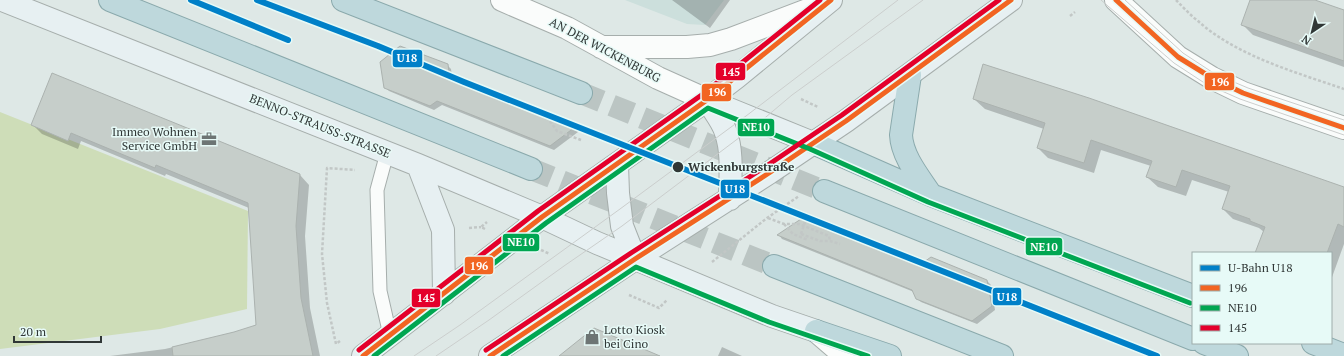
<svg xmlns="http://www.w3.org/2000/svg" width="1344" height="356" font-family="'PT Serif',serif">
	<style>
		.built { fill: #ccdfdc }
		.green { fill: #ceddb8 }
		.shadow { fill: #0003 }
		.building { fill: #c6ceca; stroke: #abb2af }
		.lines { fill: none; stroke-linecap: round; stroke-linejoin: round }
		.motorway-tunnel { stroke: #bbc5c3; stroke-width: 22; stroke-dasharray: 22 11; stroke-linecap: butt }
		.service-casing { stroke: #a6aeac; stroke-width: 15 }
		.minor-casing { stroke: #a6aeac; stroke-width: 24 }
		.tertiary-casing { stroke: #a6aeac; stroke-width: 24 }
		.secondary-casing { stroke: #a6aeac; stroke-width: 24 }
		.motorway-casing { stroke: #8aa9ac; stroke-width: 24 }
		.path { stroke: #c2c7c6; stroke-width: 2.5; stroke-dasharray: 3 2; stroke-linecap: butt }
		.service { stroke: #fafcfb; stroke-width: 13 }
		.minor { stroke: #fafcfb; stroke-width: 22 }
		.tertiary { stroke: #fafcfb; stroke-width: 22 }
		.secondary { stroke: #e7f0f2; stroke-width: 22 }
		.motorway { stroke: #bed8dc; stroke-width: 22 }
		.tram { stroke: #cbcecd; stroke-width: 1 }
		.bus-1-casing { stroke: #e7faf7; stroke-width: 8 }
		.bus-2-casing { stroke: #e7faf7; stroke-width: 8 }
		.bus-3-casing { stroke: #e7faf7; stroke-width: 8 }
		.bus-1 { stroke: #f26522; stroke-width: 5 }
		.bus-2 { stroke: #00a651; stroke-width: 5 }
		.bus-3 { stroke: #e4002b; stroke-width: 5 }
		.metro-1-casing { stroke: #e7faf7; stroke-width: 9 }
		.metro-1 { stroke: #0080c8; stroke-width: 6 }
		.stop-dot { fill: #303736; stroke: #e7faf7; stroke-width: 1.5 }
		.labels { text-anchor: middle; stroke-width: 3; stroke-linejoin: round; paint-order: stroke }
		.street-label { font-size: 12px; fill: #303736; stroke: #e7faf7 }
		.poi-label { font-size: 12px; fill: #303736; stroke: #e7faf7; text-anchor: end }
		.stop-label { font-size: 12px; font-weight: bold; fill: #303736; stroke: #e7faf7; text-anchor: start }
		.line-badge { stroke: #e7faf7; stroke-width: 1.5 }
		.badge-label { font-size: 11px; text-anchor: middle; font-weight: bold; fill: #fff }
	</style>
	<rect width="100%" height="100%" fill="#dee8e6"/>
	<path class="built" d="M625,0H724L705,25L687,24Z"/>
	<path class="green" d="M0,112L248,211L247,309L160,329L0,349Z"/>
	<path class="shadow" d="M672,0H730L710,28Z
		M1251,0H1312L1344,11V67L1253,35L1242,24Z
		M447,65L451,69L452,76L578,125L582,129L554,150L442,105L434,110L389,91L385,87Z
		M974,99L1344,188V244L1331,280V253H1256L1264,232L1259,228L1233,219L1223,209L1229,192L1192,180L1186,196L1158,187L1147,177L1151,166L1101,150L1094,173L1048,158L1038,148L1044,129L985,109Z
		M32,124L300,175L309,185L305,236L310,308L320,356H110L165,349L234,333L257,326L249,208L166,174L165,176L81,141L78,149L42,134Z
		M779,235L924,263L987,281L991,285L995,310L977,324L921,302L917,298L914,292L782,239Z
		M722,347L742,356H718Z"/>
	<path class="building" d="M1250,0H1315L1344,10V61L1241,25Z
		M400,46L448,64L449,73L579,124L550,146L437,101L430,106L384,88L380,62Z
		M983,64L1089,98L1344,187V227L1338,224L1327,253H1255L1265,227L1250,221V219L1222,209L1230,186L1182,170L1176,187L1146,177L1152,161L1091,140L1084,163L1037,148L1045,123L973,99Z
		M52,73L300,174L296,226L301,298L313,356H173L172,347L234,332L256,325L248,203L156,165L155,168L71,133L68,141L31,125Z
		M807,215L924,262L931,257L987,280L992,306L972,321L916,299L912,290L777,235Z
		M594,328L660,356H559Z"/>
	<g class="lines">
		<path class="motorway-tunnel" d="M581,93L824,191
			M531,169L774,266"/>
		<g class="service-casing">
			<path id="service" d="M387,153L377,190L380,291L390,335"/>
		</g>
		<g class="minor-casing">
			<path id="minor" d="M1116,0L1178,57L1212,78L1243,93L1344,128
				M817,332L845,356"/>
		</g>
		<g class="tertiary-casing">
			<path id="tertiary" d="M502,0L567,28L658,78L707,100
				M601,47H687L710,45L731,39L826,3"/>
		</g>
		<g class="secondary-casing">
			<path id="secondary" d="M2,0L418,165L542,217L597,243L772,316L816,331
				M707,100L813,143
				M707,100C713,110 723,122 726,133C733,153 730,178 730,199
				M418,165L443,230L444,294
				M617,165L618,193L622,226L635,259
				M363,356L542,217L707,100L737,77L831,0
				M490,356L635,259L769,173L846,121L1011,0"/>
		</g>
		<g class="motorway-casing">
			<path id="motorway" d="M110,0L531,169
				M343,0L581,93
				M910,75L901,135C902,157 920,178 931,195
				M813,143L931,195L1193,296
				M824,191L1193,339
				M774,266L1002,356
				M816,331L890,356
				M1204,343L1237,356
				M1313,343L1344,355"/>
		</g>
		<path class="path" d="M1176,0C1183,7 1190,15 1198,21C1237,56 1295,72 1344,89
			M1070,16L1075,12
			M801,99L818,107
			M550,121L557,131L581,140
			M768,218L784,224H799L829,236L830,241
			M784,224L793,234L808,240
			M469,228L481,227
			M485,229L481,227L487,222
			M801,234L820,241H830L840,244
			M801,234L805,222
			M541,250L550,254
			M712,262L767,218L799,196
			M629,295L659,308L667,300
			M340,341L336,344L327,303L322,254L327,168L355,170"/>
		<use href="#service" class="service"/>
		<use href="#minor" class="minor"/>
		<use href="#tertiary" class="tertiary"/>
		<use href="#secondary" class="secondary"/>
		<use href="#motorway" class="motorway"/>
		<path class="tram" d="M1101,0L1174,63L1206,84L1240,99L1344,135
			M1125,0L1183,53L1215,74L1248,88L1344,120
			M414,356L460,325L620,209L746,116L898,0
			M436,356L489,320L564,266L622,226L760,122L792,95L923,0"/>
		<g class="bus-1-casing">
			<path id="bus-1" d="M1116,0L1178,57L1212,78L1243,93L1344,128
				M363,356L542,217L707,100L831,0
				M490,356L635,259L769,173L846,121L1011,0"/>
		</g>
		<g class="bus-2-casing">
			<path id="bus-2" d="M374,356L546,223L708,108L810,149L928,202L1190,303
				M503,356L636,267L769,322L868,356"/>
		</g>
		<g class="bus-3-casing">
			<path id="bus-3" d="M359,350L538,211L703,94L820,0
				M486,350L631,253L765,167L842,115L999,0"/>
		</g>
		<use href="#bus-1" class="bus-1"/>
		<use href="#bus-2" class="bus-2"/>
		<use href="#bus-3" class="bus-3"/>
		<g class="metro-1-casing">
			<path id="metro-1" d="M191,0L288,40
				M257,0L378,46L464,82L1157,356"/>
		</g>
		<use href="#metro-1" class="metro-1"/>
	</g>
	<defs>
		<g id="office-bare" transform="scale(1.2)"><path d="M-6-3h4V-5.5h4V-3h4V5H-6ZM-1-4.5V-3h2v-1.5ZM-6 0V1H6V0Z" fill="#6d7574" stroke="#e7faf7" stroke-width="2.5" paint-order="stroke"/></g>
		<g id="shop-bare" transform="scale(1.2)"><path d="M-5-2.5h2.3a2.7 3.5 0 0 1 5.4 0H5L5.5 6h-11ZM-1.5-2.5h3a1.5 2.3 0 0 0-3 0Z" fill="#6d7574" stroke="#e7faf7" stroke-width="2.5" paint-order="stroke"/></g>
	</defs>
	<g fill-rule="evenodd">
		<use href="#office-bare" x="209" y="139"/>
		<use href="#shop-bare" x="592" y="337"/>
	</g>
	<circle class="stop-dot" cx="678" cy="167" r="6"/>
	<g class="labels">
		<g class="street-label">
			<text transform="translate(605 50) rotate(28)" y="4">AN DER WICKENBURG</text>
			<text transform="translate(320 126) rotate(22)" y="4">BENNO-STRAUSS-STRASSE</text>
		</g>
		<g class="poi-label">
			<text x="197" y="136">Immeo Wohnen<tspan x="197" dy="14">Service GmbH</tspan></text>
			<text x="604" y="334" text-anchor="start">Lotto Kiosk<tspan x="604" dy="14">bei Cino</tspan></text>
		</g>
		<g class="stop-label">
			<text x="688" y="171">Wickenburgstraße</text>
		</g>
	</g>
	<g class="line-badge">
		<rect x="392" y="49" width="31" height="19" rx="4" fill="#0080c8"/>
		<rect x="715" y="62" width="31" height="19" rx="4" fill="#e4002b"/>
		<rect x="1204" y="72" width="31" height="19" rx="4" fill="#f26522"/>
		<rect x="701" y="83" width="31" height="19" rx="4" fill="#f26522"/>
		<rect x="737" y="118" width="38" height="19" rx="4" fill="#00a651"/>
		<rect x="720" y="179" width="30" height="20" rx="4" fill="#0080c8"/>
		<rect x="502" y="233" width="38" height="19" rx="4" fill="#00a651"/>
		<rect x="1025" y="237" width="38" height="19" rx="4" fill="#00a651"/>
		<rect x="464" y="256" width="30" height="19" rx="4" fill="#f26522"/>
		<rect x="992" y="287" width="30" height="19" rx="4" fill="#0080c8"/>
		<rect x="411" y="288" width="30" height="20" rx="4" fill="#e4002b"/>
	</g>
	<g class="badge-label">
		<text x="407" y="62">U18</text>
		<text x="731" y="76">145</text>
		<text x="1220" y="86">196</text>
		<text x="717" y="96">196</text>
		<text x="756" y="131">NE10</text>
		<text x="735" y="193">U18</text>
		<text x="521" y="246">NE10</text>
		<text x="1044" y="251">NE10</text>
		<text x="479" y="270">196</text>
		<text x="1007" y="301">U18</text>
		<text x="426" y="302">145</text>
	</g>
	<rect x="1192" y="252" width="140" height="92" fill="#e7faf7" stroke="#9eacaa"/>
	<rect x="1200" y="265" width="20" height="6" fill="#0080c8" stroke="#9eacaa"/>
	<text x="1228" y="272" font-size="12" fill="#303736">U-Bahn U18</text>
	<rect x="1200" y="285" width="20" height="6" fill="#f26522" stroke="#9eacaa"/>
	<text x="1228" y="292" font-size="12" fill="#303736">196</text>
	<rect x="1200" y="305" width="20" height="6" fill="#00a651" stroke="#9eacaa"/>
	<text x="1228" y="312" font-size="12" fill="#303736">NE10</text>
	<rect x="1200" y="325" width="20" height="6" fill="#e4002b" stroke="#9eacaa"/>
	<text x="1228" y="332" font-size="12" fill="#303736">145</text>
	<g transform="translate(1312 32) rotate(215)" stroke="#e7faf7" stroke-width="3" paint-order="stroke">
	<path d="M0-3L7 15L0 10L-7 15Z" fill="#303736"/>
	<text y="-6" font-size="11" font-weight="bold" text-anchor="middle" fill="#303736">N</text>
	</g>
	<path d="M14 336v6h87v-6" fill="none" stroke="#303736" stroke-width="2"/>
	<text x="20" y="336" font-size="12" fill="#303736" stroke="#e7faf7" stroke-width="3" paint-order="stroke">20 m</text>
</svg>
